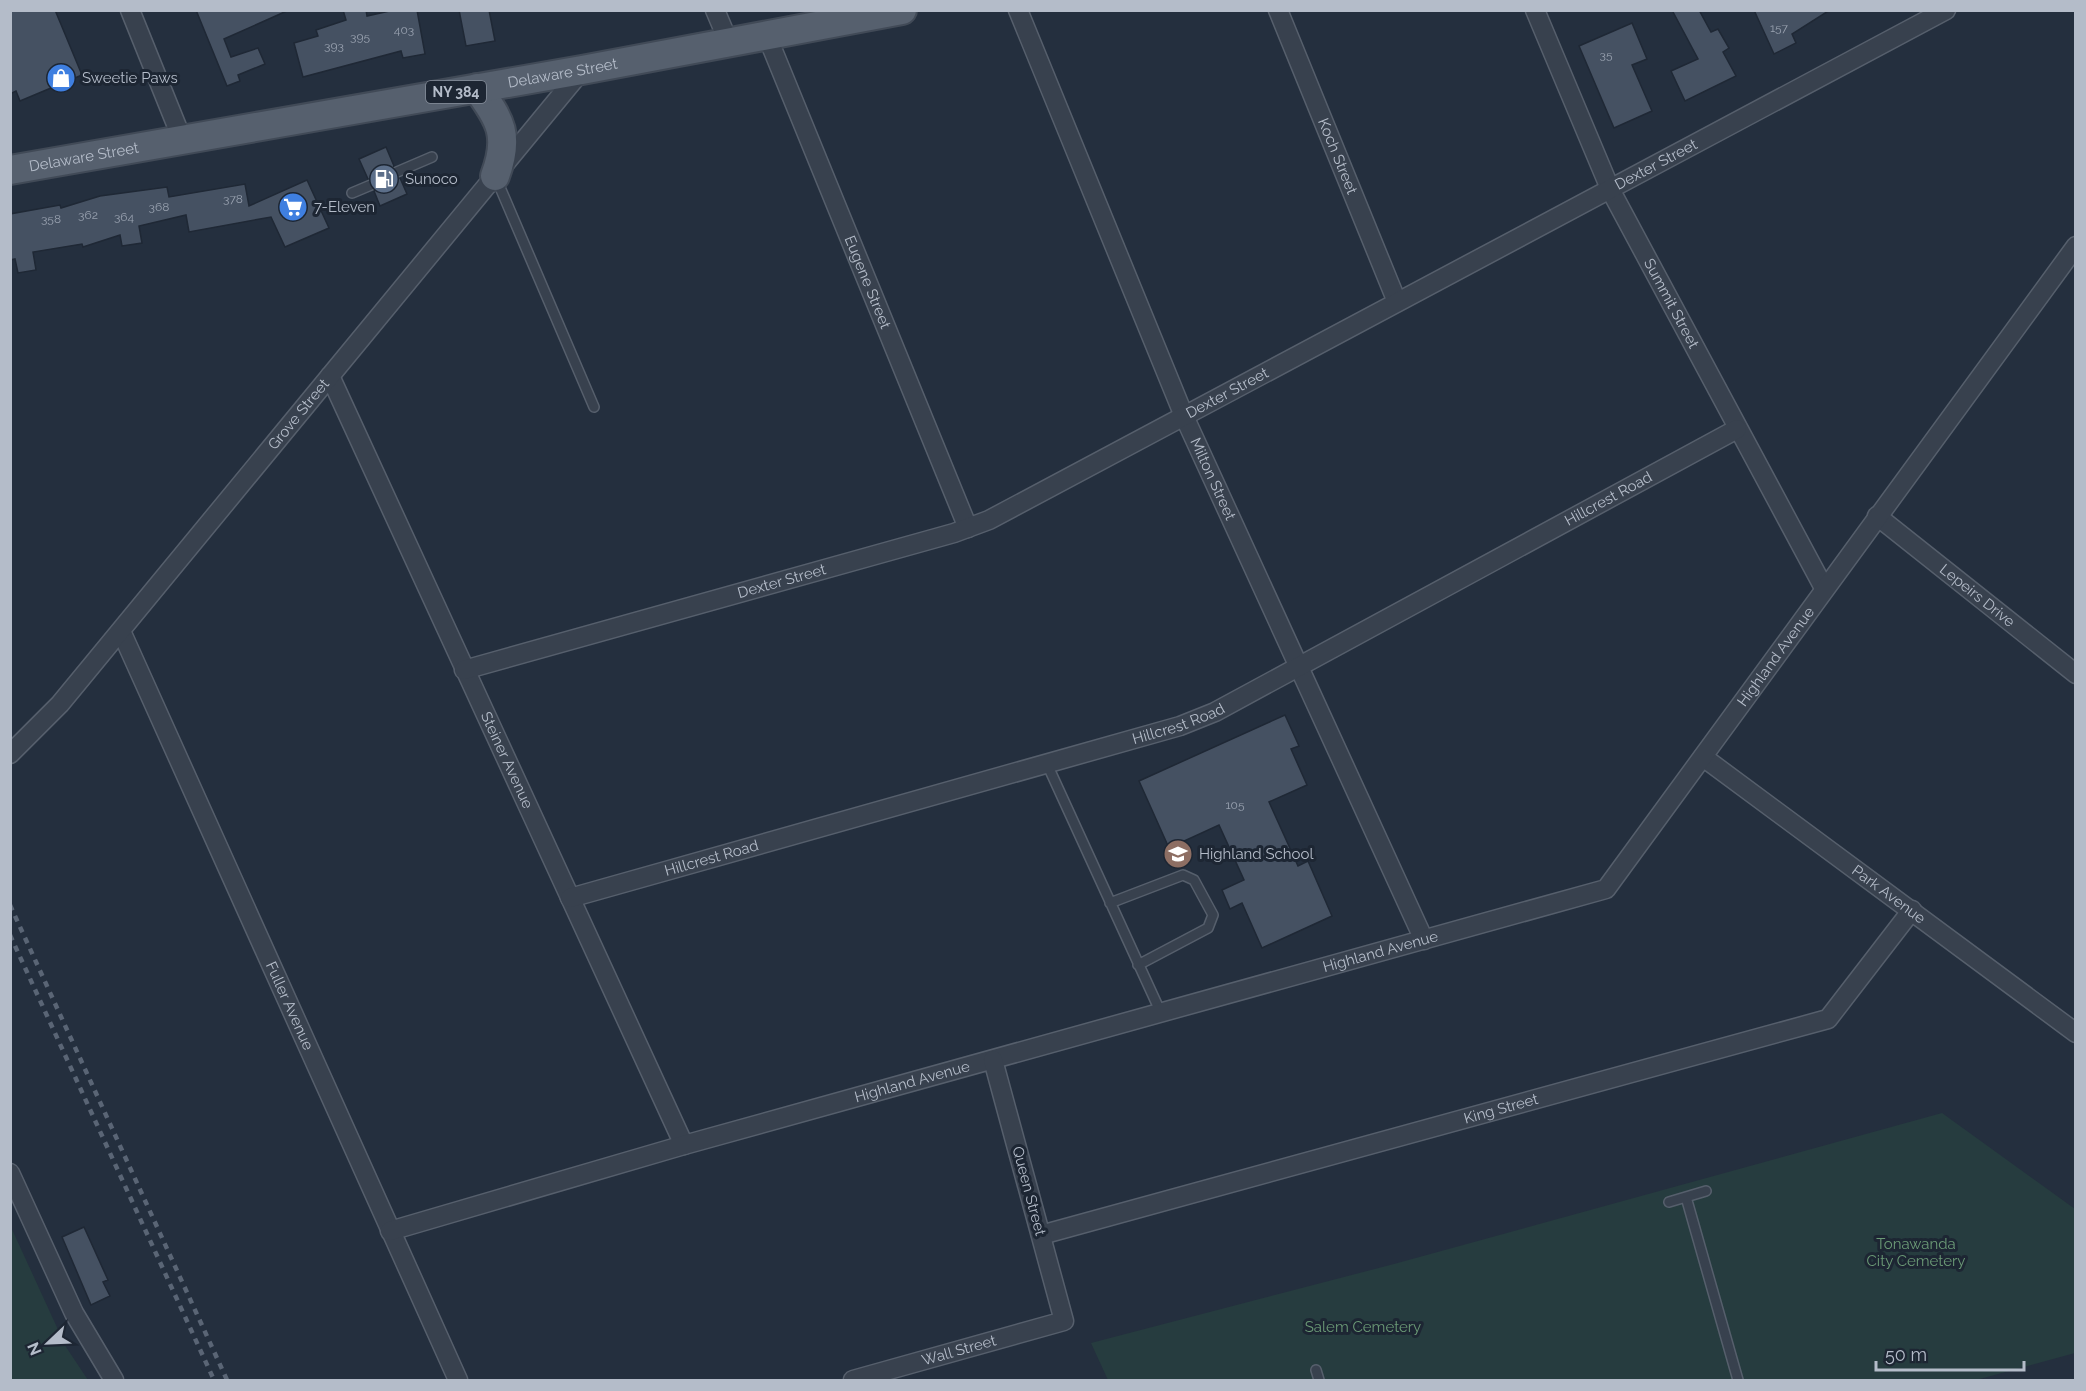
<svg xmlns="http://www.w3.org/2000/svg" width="2086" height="1391" font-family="Raleway,sans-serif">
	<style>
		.green { fill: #263c3f }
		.building { fill: #455162; stroke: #1f2835; stroke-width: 1.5 }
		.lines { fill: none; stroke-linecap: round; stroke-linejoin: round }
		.service-casing { stroke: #565f6c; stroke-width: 12 }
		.minor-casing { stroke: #565f6c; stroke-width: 21 }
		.primary-casing { stroke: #414a57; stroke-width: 32 }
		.service { stroke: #38414e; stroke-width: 9 }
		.minor { stroke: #38414e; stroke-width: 18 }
		.primary { stroke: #56606e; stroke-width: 28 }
		.rail { stroke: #5a6575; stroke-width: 4.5; stroke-dasharray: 6 6; stroke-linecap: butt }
		.labels { text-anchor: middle; stroke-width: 6; stroke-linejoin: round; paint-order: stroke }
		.number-label { font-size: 12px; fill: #98a1af }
		.shield { fill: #1d2633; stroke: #878f9c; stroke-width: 1.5 }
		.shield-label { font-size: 14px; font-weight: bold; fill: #b4bcc9 }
		.street-label { font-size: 15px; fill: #b4bcc9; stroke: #1d2633 }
		.poi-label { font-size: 15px; fill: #b4bcc9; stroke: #1d2633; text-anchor: start }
		.park-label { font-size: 15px; fill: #6b9a76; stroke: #1d2633 }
	</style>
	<rect width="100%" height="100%" fill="#242f3e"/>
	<path class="green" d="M1942,1113L2075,1209V1353L1976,1380H1108L1091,1343L1394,1264Z
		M10,1225L66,1347L88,1380H11Z"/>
	<path class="building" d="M10,10H55L82,75L20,101L16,91L10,94Z
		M196,10H289L224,39L231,57L258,48L265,64L238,75L240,81L227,86Z
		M343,10H366L367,16L394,10H417L425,54L403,58L401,51L303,77L294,43L318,36L316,30L346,20Z
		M459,10H489L495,41L466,46Z
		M1672,10H1699L1711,32L1718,29L1729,48L1723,52L1736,76L1685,101L1671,71L1698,59Z
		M1754,10H1830L1792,34L1796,43L1774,54Z
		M1632,23L1647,59L1632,65L1652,111L1614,128L1579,46Z
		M386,147L394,166L391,175L400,178L407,194L380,206L374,191L377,182L368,179L359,159Z
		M307,180L329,228L285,247L271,217L189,232L186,215L139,226L142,243L122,246L120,235L83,247L82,244L33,252L36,270L18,273L15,259L10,260V214L60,205L61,208L100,196L167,187L169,197L245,184L249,206Z
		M1285,715L1299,746L1291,749L1307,785L1269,802L1298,866L1308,861L1332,916L1262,948L1242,903L1230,909L1222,890L1244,880L1219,825L1169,848L1139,781Z
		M84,1227L108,1280L103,1282L110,1296L91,1305L62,1237Z"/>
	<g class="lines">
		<g class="service-casing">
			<path id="service" d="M397,172L432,157
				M496,178L594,407
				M352,193L371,185
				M1047,764L1161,1013
				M1110,903L1183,875L1194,880L1213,915L1208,928L1138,965
				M1686,1197L1738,1380
				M1669,1202L1706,1191
				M1316,1370L1319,1380"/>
		</g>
		<g class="minor-casing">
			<g id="minor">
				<path d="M130,10L182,139"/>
				<path d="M715,10L729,43"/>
				<path id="s1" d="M1018,10L1184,416L1424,940"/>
				<path id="s2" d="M1278,10L1397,302"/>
				<path id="s3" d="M1535,10L1611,191L1824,588"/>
				<path id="s4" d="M767,36L968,528"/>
				<path id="s5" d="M330,376L684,1145"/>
				<path id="s6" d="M1877,516L2076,674"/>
				<path id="s7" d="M121,631L458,1380"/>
				<path id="s8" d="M464,670L954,533L989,520L1946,10"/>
				<path id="s9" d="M10,754L60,704L582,70"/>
				<path id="s10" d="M1703,757L2076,1033"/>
				<path id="s11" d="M570,898L1180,726L1215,712L1298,667L1737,429"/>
				<path d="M10,1173L74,1313L114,1380"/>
				<path id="s12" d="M390,1231L684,1145L1606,889L2076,246"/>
				<path id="s13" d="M1041,1235L1828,1019L1912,910"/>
				<path id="s14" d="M853,1380L1064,1321L993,1060"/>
			</g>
		</g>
		<g class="primary-casing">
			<g id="primary">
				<path d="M477,88C501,121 510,136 495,176"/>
				<path id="s15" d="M10,170L582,70L902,10"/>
			</g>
		</g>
		<use href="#service" class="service"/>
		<use href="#minor" class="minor"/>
		<use href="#primary" class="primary"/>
		<path class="rail" d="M10,905L227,1380
			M10,935L214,1380"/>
	</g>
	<defs>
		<g id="shop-disc" transform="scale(1.5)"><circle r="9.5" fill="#3f7fe0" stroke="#1d2633"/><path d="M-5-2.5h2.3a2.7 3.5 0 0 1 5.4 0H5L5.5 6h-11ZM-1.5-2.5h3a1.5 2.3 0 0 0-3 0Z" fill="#fff"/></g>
		<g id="fuel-disc" transform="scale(1.5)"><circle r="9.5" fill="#5c6f8a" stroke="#1d2633"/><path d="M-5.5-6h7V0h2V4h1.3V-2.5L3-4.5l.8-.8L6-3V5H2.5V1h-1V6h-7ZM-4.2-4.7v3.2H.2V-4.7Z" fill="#fff"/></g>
		<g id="supermarket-disc" transform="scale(1.5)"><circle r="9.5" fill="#3f7fe0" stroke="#1d2633"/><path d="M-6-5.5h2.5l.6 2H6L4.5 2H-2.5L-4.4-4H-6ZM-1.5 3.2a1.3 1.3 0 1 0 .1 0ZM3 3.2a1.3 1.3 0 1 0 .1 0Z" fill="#fff"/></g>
		<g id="school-disc" transform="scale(1.5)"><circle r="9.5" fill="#8d6e63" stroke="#1d2633"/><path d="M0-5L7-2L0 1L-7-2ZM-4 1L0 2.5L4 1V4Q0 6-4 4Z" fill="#fff"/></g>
	</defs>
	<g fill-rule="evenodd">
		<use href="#shop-disc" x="61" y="78"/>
		<use href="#fuel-disc" x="384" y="179"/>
		<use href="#supermarket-disc" x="293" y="207"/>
		<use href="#school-disc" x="1178" y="854"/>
	</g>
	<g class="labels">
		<g class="number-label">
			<text x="1779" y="32">157</text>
			<text x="404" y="34">403</text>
			<text x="360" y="41">395</text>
			<text x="334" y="50">393</text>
			<text x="1606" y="59">35</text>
			<text x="233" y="203">378</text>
			<text x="159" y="211">368</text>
			<text x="88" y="219">362</text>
			<text x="124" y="221">364</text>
			<text x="51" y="223">358</text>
			<text x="1235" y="809">105</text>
		</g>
		<rect class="shield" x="426" y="81" width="60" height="22" rx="4.5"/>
		<g class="shield-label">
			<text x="456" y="97">NY 384</text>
		</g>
		<g class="street-label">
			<text dy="5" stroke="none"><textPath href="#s15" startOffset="561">Delaware Street</textPath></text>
			<text dy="5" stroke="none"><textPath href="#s2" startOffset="158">Koch Street</textPath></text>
			<text dy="5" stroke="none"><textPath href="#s15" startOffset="75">Delaware Street</textPath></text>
			<text dy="5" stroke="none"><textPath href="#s8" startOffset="1302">Dexter Street</textPath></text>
			<text dy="5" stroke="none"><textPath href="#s4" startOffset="266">Eugene Street</textPath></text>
			<text dy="5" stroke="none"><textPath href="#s3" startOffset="324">Summit Street</textPath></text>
			<text dy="5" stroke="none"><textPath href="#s8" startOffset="816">Dexter Street</textPath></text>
			<text dy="5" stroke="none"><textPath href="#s9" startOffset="446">Grove Street</textPath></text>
			<text dy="5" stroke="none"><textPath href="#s1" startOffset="508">Milton Street</textPath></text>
			<text dy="5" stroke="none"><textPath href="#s11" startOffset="1119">Hillcrest Road</textPath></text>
			<text dy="5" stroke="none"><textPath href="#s8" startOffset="330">Dexter Street</textPath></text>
			<text dy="5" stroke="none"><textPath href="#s6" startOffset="128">Lepeirs Drive</textPath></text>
			<text dy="5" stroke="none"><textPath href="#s12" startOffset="1551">Highland Avenue</textPath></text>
			<text dy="5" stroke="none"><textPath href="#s11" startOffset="633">Hillcrest Road</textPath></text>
			<text dy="5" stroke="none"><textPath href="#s5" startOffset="423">Steiner Avenue</textPath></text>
			<text dy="5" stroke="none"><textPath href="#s11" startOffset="147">Hillcrest Road</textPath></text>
			<text dy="5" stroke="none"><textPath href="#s10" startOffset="231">Park Avenue</textPath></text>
			<text dy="5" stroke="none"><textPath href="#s12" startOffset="1029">Highland Avenue</textPath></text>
			<text dy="5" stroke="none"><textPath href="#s7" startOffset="411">Fuller Avenue</textPath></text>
			<text dy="5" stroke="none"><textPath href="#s12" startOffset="543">Highland Avenue</textPath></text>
			<text dy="5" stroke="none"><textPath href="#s13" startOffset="477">King Street</textPath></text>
			<text transform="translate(1029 1191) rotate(75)" y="5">Queen Street</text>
			<text dy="5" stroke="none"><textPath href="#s14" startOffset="110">Wall Street</textPath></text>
		</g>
		<g class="poi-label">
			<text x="82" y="83">Sweetie Paws</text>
			<text x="405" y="184">Sunoco</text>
			<text x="314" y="212">7-Eleven</text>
			<text x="1199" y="859">Highland School</text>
		</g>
		<g class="park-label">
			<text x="1916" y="1249">Tonawanda<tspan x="1916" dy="17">City Cemetery</tspan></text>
			<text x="1363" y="1332">Salem Cemetery</text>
		</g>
	</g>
	<rect width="2086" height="1391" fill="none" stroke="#b4bcc9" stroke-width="24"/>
	<g transform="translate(48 1343) rotate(247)" stroke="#1d2633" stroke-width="4.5" paint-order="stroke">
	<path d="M0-4.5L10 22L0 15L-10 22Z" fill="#b4bcc9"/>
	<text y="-9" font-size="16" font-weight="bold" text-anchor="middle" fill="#b4bcc9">N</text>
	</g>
	<path d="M1876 1361v9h148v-9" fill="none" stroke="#b4bcc9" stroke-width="3"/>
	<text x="1885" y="1361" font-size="18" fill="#b4bcc9" stroke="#1d2633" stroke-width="4.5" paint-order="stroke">50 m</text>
</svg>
